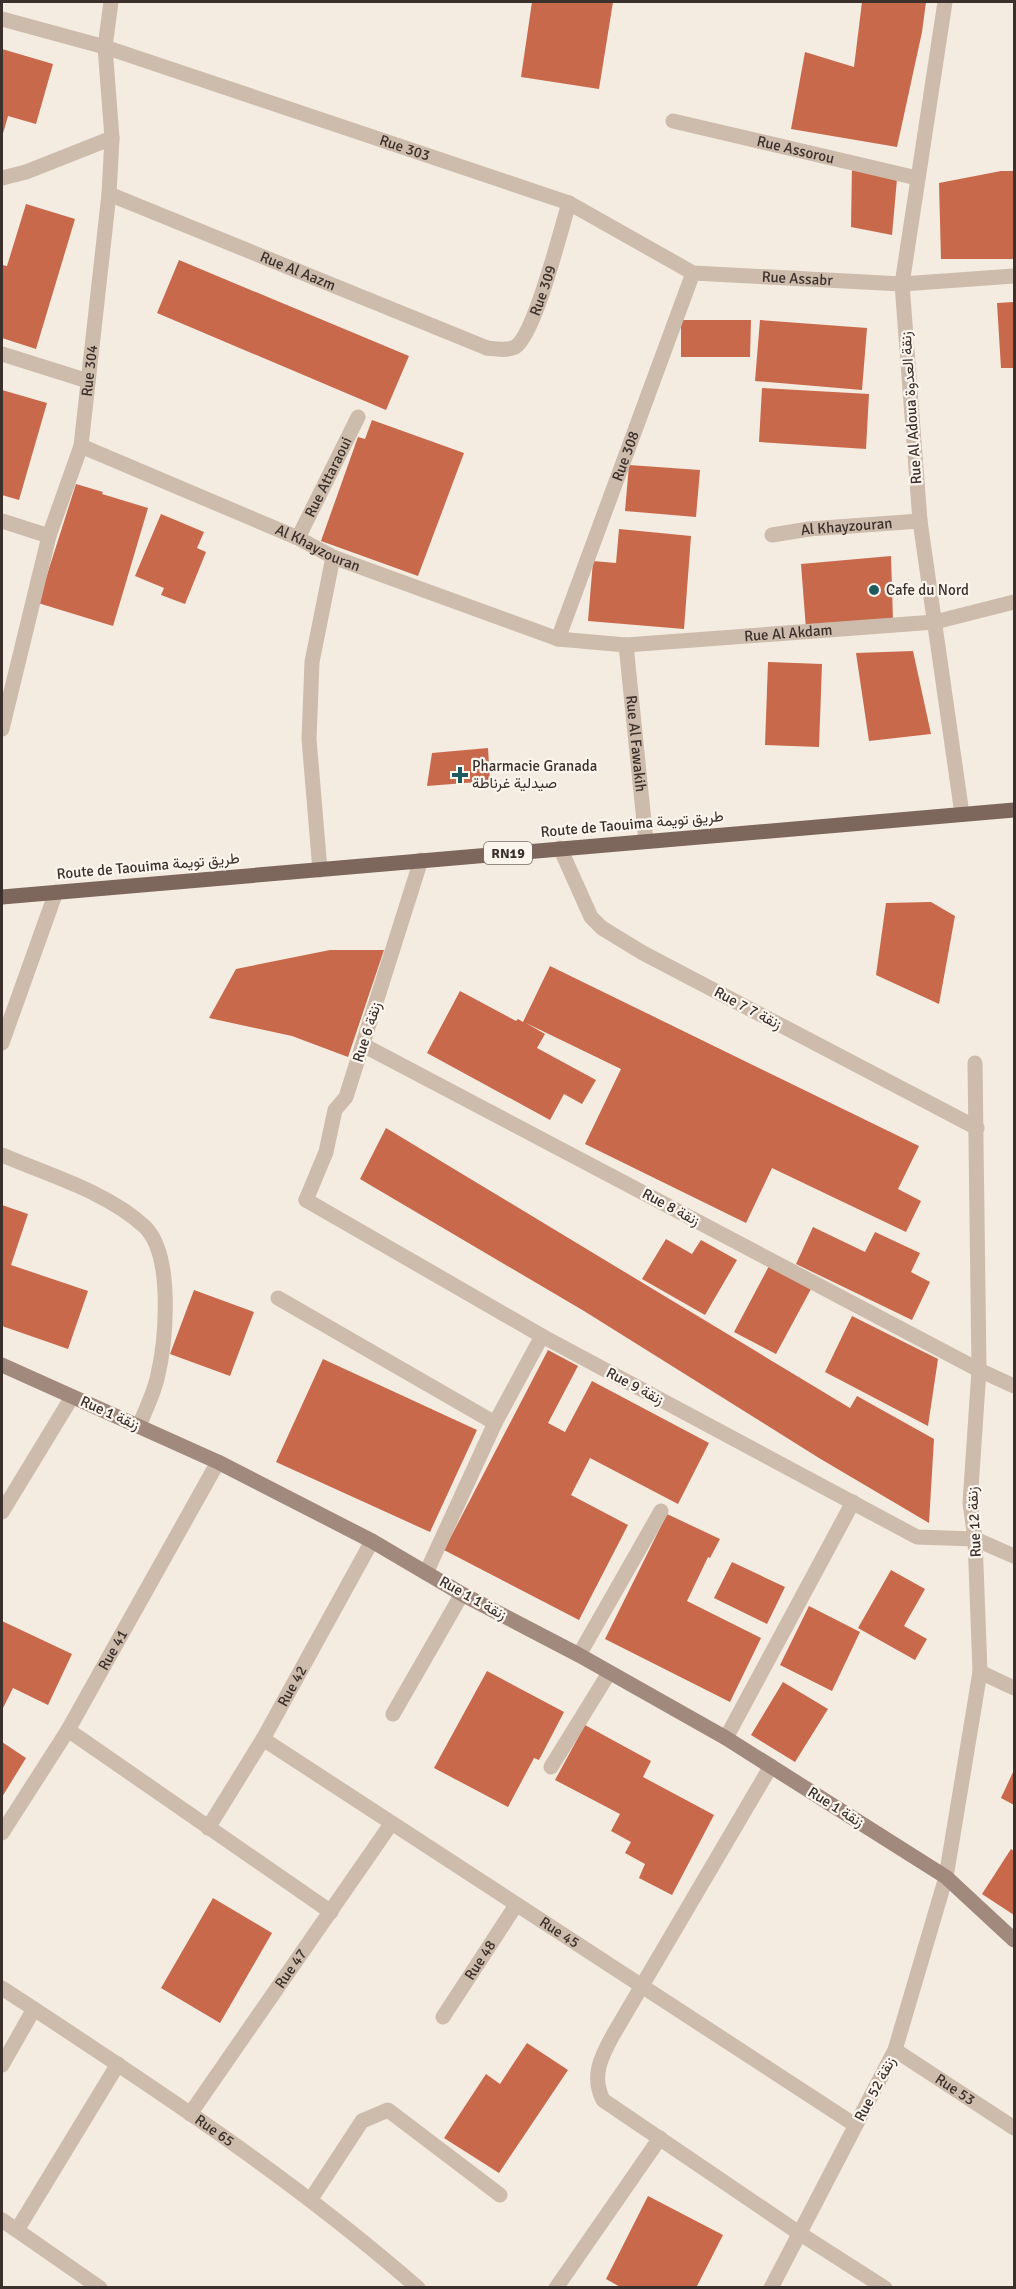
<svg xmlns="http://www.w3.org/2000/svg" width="1016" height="2289" font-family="Signika,Vazirmatn,sans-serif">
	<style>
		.building { fill: #c8694b }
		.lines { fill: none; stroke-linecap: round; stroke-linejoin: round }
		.lane { stroke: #cdbbac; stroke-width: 15 }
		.street { stroke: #cdbbac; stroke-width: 15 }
		.secondary { stroke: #a18a7d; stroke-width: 15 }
		.primary { stroke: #7d675c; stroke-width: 15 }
		.poi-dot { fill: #1f5a5e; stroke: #fbf5ee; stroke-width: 2 }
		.labels { text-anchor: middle; stroke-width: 4.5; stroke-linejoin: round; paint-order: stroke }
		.shield { fill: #fbf5ee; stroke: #756b66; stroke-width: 1.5 }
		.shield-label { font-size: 14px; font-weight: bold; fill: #3b302b }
		.street-label { font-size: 15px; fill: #3b302b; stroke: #fbf5ee }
		.poi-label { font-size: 15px; fill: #3b302b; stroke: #fbf5ee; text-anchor: start }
	</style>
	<rect width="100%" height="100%" fill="#f4ebe1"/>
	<path class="building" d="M532,2H613L599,89L521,77Z
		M862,2H926L922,32L897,147L791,129L805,52L854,67Z
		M2,49L53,64L36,124L8,116L2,137Z
		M852,165L897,179L892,235L851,227Z
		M1001,171H1014V259H941L939,183Z
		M26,204L75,219L36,349L2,338V265L7,266Z
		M179,260L409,356L386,410L157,313Z
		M1014,302V368H1001L997,303Z
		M681,320H751L750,357H681Z
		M760,320L867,328L862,390L755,381Z
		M762,388L869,394L866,449L759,442Z
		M2,390L47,403L19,500L2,495Z
		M372,420L464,453L418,576L321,541L358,437L365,439Z
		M629,465L700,470L696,517L625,511Z
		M76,484L103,492L102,494L148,508L113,626L38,603Z
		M161,514L204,532L197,548L206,552L185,604L161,595L164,588L135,576Z
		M619,529L691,536L684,629L588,621L593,561L616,563Z
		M891,556L893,621L806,629L801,564Z
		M913,651L931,734L869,741L856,653Z
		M768,662L822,664L819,747L765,745Z
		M488,748L490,781L427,786L432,753Z
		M931,902L955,916L939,1004L876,975L886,903Z
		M330,950H384L348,1057L292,1036L209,1018L236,969Z
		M550,966L919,1146L898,1189L921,1201L906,1232L772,1168L746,1223L585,1144L621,1069L526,1023L545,1034L537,1048L596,1080L582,1104L564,1094L550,1120L427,1053L460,991L516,1021L518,1019L523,1022Z
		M386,1128L850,1408L857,1396L934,1439L929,1523L819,1458L584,1311L360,1179Z
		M2,1205L28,1214L11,1265L88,1291L68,1349L2,1326Z
		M813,1227L865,1252L875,1232L920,1253L911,1272L930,1282L912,1320L796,1264Z
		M666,1239L692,1254L701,1240L737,1260L705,1315L642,1279Z
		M769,1266L811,1289L776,1354L734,1332Z
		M194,1290L254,1312L230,1376L170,1354Z
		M852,1316L938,1359L928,1426L825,1372Z
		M548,1350L578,1366L548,1423L565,1432L592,1381L709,1443L678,1504L590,1458L571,1495L628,1525L579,1620L444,1550Z
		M323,1359L477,1430L430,1532L276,1462Z
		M667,1514L720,1539L710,1558L708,1557L687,1601L761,1638L730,1702L605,1639Z
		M732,1562L785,1587L767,1624L714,1598Z
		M891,1570L925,1589L904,1626L927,1639L915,1660L858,1628Z
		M809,1606L860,1632L832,1691L780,1665Z
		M2,1621L72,1654L48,1705L13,1688L3,1708L2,1707Z
		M487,1671L564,1712L539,1760L534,1758L508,1807L434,1768Z
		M783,1682L828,1709L795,1762L751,1735Z
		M585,1725L651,1761L643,1777L714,1815L672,1895L639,1878L645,1864L625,1853L631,1842L611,1831L620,1814L555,1780Z
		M2,1742L26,1758L2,1797Z
		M1014,1770V1805L1001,1798Z
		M1011,1849L1014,1851V1915L982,1894Z
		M213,1898L272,1933L220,2023L161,1988Z
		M527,2043L568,2070L499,2173L444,2138L486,2074L500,2084Z
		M648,2196L723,2235L696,2288H622L606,2279Z"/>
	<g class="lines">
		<g class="lane">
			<path d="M902,284L1014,276"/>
			<path id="s1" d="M487,348C496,349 507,351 515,347C535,335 561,229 569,203"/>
			<path id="s2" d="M298,538L358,417"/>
			<path d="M320,870L309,739L312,662L333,557"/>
			<path d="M2,1043L56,892"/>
			<path d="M2,1155C48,1175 108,1192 145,1227C174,1256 166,1342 157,1379C153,1395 145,1411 139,1426"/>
			<path d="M306,1200L326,1152L335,1110L346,1097L421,860"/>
			<path d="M278,1298L495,1423"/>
		</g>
		<g class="street">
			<path d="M945,2L902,284L920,521L962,814"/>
			<path id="s3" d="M2,19L105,47L569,203L693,273L902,284"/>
			<path id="s4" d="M673,121L917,178"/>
			<path d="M2,178L26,172L112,138"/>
			<path id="s5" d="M109,194L487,348"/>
			<path d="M2,354L88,381"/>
			<path id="s6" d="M81,446L298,538L333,557L558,639L626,645L935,622L1014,602"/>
			<path d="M2,521L49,536"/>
			<path id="s7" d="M772,535L809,529L920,521"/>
			<path id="s8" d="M558,639L693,273"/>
			<path id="s9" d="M626,645L646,841"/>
			<path id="s10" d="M2,729L49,536L81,446L109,194L112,138L105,47L111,2"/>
			<path d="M560,848L591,917L602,928L643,953L977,1128"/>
			<path d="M363,1045L979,1370L1014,1386"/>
			<path d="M306,1200L542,1336L917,1537L975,1539L1014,1556"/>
			<path d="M2,1512L72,1397"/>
			<path d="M426,1573L495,1423L542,1336"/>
			<path d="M579,1655L661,1511"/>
			<path d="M980,1672L1014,1688"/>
			<path d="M393,1714L462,1594"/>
			<path d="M68,1730L331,1912"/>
			<path d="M726,1738L853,1502"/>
			<path id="s11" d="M263,1739L855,2125"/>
			<path d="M771,1766L613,2035C601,2057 591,2076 603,2100L799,2233L885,2288"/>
			<path d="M551,1767L609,1673"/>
			<path id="s12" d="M208,1828L263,1739L372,1541"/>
			<path id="s13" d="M2,1833L68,1730L218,1462"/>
			<path id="s14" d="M2,1988C145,2082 289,2175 418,2288"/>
			<path id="s15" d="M443,2017L516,1905"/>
			<path id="s16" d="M895,2050L1014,2128"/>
			<path d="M2,2065L34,2009"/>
			<path id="s17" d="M190,2114L391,1824"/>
			<path d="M311,2199L362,2121L388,2110L500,2195"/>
			<path d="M2,2220L100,2288"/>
			<path d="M17,2230L118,2064"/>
			<path d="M556,2288L660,2138"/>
			<path d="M771,2288L895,2050L946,1877L980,1672L975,1539L970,1503L979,1370L975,1063"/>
		</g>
		<path class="secondary" d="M2,1365L218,1462L372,1541L462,1594L579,1655L726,1738L946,1877L1014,1940"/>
		<path class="primary" d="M2,897L1014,810"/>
	</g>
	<g class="poi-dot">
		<circle cx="874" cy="590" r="6"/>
		<path d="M457 766h6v6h6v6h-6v6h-6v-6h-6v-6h6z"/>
	</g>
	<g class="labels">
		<rect class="shield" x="484" y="842" width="48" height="22" rx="4.5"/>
		<g class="shield-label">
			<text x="508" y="858">RN19</text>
		</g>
		<g class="street-label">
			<text dy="5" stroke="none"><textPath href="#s3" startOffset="423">Rue 303</textPath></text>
			<text dy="5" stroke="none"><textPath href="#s4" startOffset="126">Rue Assorou</textPath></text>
			<text dy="5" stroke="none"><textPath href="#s5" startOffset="204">Rue Al Aazm</textPath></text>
			<text dy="5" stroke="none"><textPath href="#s3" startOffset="843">Rue Assabr</textPath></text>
			<text dy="5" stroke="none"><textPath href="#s1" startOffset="92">Rue 309</textPath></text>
			<text dy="5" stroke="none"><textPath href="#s10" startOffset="370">Rue 304</textPath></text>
			<text transform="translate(911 408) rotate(-94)" y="5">Rue Al Adoua زنقة العدوة</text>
			<text dy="5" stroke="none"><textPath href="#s8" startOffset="195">Rue 308</textPath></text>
			<text dy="5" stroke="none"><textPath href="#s2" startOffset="68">Rue Attaraoui</textPath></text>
			<text dy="5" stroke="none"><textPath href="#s7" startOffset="75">Al Khayzouran</textPath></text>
			<text dy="5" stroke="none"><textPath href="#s6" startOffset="258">Al Khayzouran</textPath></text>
			<text dy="5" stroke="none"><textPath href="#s6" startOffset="746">Rue Al Akdam</textPath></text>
			<text dy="5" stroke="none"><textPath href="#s9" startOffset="99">Rue Al Fawakih</textPath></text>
			<text transform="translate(632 824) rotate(-5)" y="5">Route de Taouima طريق تويمة</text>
			<text transform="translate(148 866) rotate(-5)" y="5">Route de Taouima طريق تويمة</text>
			<text transform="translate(748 1008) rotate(28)" y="5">Rue 7 زنقة 7</text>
			<text transform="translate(367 1032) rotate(-72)" y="5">Rue 6 زنقة</text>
			<text transform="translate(671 1207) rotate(28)" y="5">Rue 8 زنقة</text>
			<text transform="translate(635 1386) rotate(28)" y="5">Rue 9 زنقة</text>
			<text transform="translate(110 1413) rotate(24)" y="5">Rue 1 زنقة</text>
			<text transform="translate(974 1522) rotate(-93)" y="5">Rue 12 زنقة</text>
			<text transform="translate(473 1598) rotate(29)" y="5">Rue 1 زنقة 1</text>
			<text dy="5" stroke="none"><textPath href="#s13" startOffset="214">Rue 41</textPath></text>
			<text dy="5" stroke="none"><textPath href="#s12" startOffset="165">Rue 42</textPath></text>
			<text transform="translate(836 1807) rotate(32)" y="5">Rue 1 زنقة</text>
			<text dy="5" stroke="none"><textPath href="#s11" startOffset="354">Rue 45</textPath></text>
			<text dy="5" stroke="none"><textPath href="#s15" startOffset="68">Rue 48</textPath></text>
			<text dy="5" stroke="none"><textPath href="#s17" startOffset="177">Rue 47</textPath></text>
			<text transform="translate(875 2089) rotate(-62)" y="5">Rue 52 زنقة</text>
			<text dy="5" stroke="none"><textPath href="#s16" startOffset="72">Rue 53</textPath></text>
			<text dy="5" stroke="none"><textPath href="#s14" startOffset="256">Rue 65</textPath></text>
		</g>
		<g class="poi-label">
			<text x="886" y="595">Cafe du Nord</text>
			<text x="472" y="771">Pharmacie Granada<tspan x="472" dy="17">صيدلية غرناطة</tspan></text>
		</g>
	</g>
	<rect width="1016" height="2289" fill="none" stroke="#3b302b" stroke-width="6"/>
</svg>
